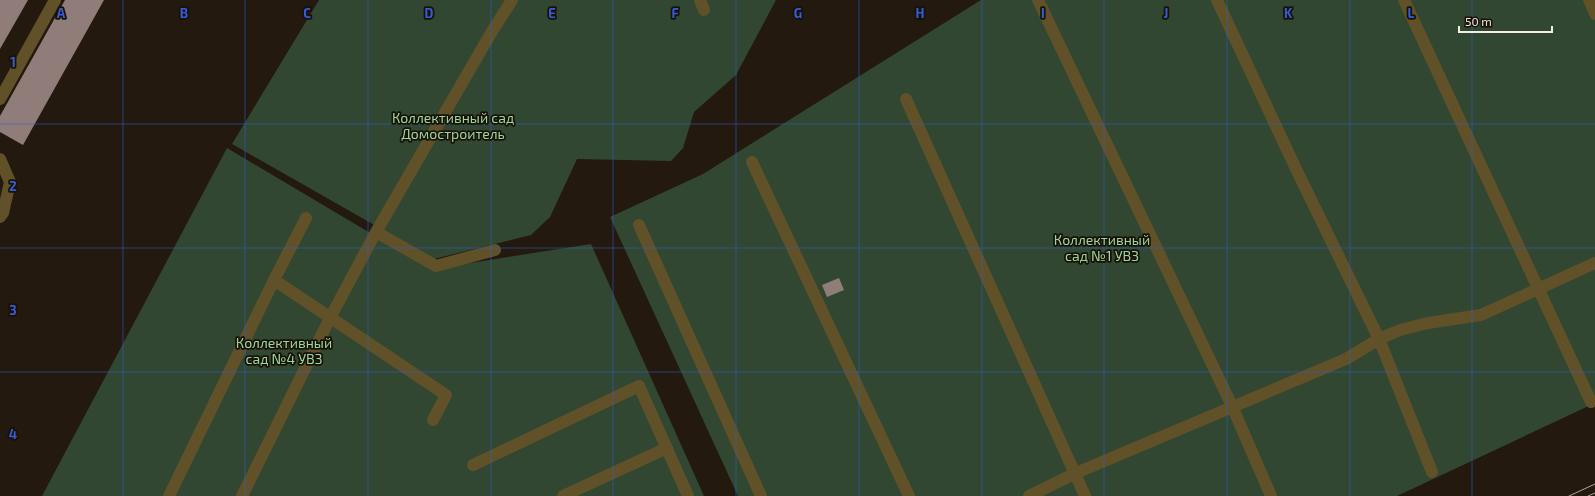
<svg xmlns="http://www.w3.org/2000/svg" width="1595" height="496" font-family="'Exo 2',sans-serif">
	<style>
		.green { fill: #314731 }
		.building { fill: #907d79 }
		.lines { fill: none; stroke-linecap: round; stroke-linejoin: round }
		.minor { stroke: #605129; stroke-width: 12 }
		.tram { stroke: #ada59c; stroke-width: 1 }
		.grid { fill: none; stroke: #325ed9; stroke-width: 1; stroke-opacity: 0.55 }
		.labels { text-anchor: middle; stroke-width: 3.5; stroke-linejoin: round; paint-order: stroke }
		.park-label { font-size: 14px; fill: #9cd99d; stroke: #191006 }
		.grid-label { font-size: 13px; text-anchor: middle; font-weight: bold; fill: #325ed9; stroke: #191006; stroke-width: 3.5; stroke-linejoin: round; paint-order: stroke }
	</style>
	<rect width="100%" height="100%" fill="#23190e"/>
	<path class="green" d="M319,0H776L736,75L694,112L683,148L671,161L577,159L550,217L531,235L434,259L232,144Z
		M981,0H1595V403L1397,496H738L610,217L703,174Z
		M227,148L431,269L591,244L704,496H42Z"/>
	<path class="building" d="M0,0H28L0,49Z
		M65,0H104L23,145L0,132V116Z
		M839,278L844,290L827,297L822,285Z"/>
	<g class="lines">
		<path class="minor" d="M700,0L704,10
			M1038,0L1232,406L1271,496
			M1217,0L1297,171L1379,339L1432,472
			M1404,0L1591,402
			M1589,0L1595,14
			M0,99L55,0
			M906,99L1085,496
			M0,159L10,182L3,213L0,217
			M752,162L909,496
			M639,225L761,496
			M376,232L436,266L495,250
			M274,280L446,395L433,420
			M473,465L639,386L688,496
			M169,496L274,280L306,218
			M242,496L330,318L376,232L491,33L512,0
			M563,496L667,448
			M1029,496L1076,473L1346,359L1379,339L1400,330L1428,323L1481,315L1595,263"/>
		<path class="tram" d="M1569,496L1595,484
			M1588,496L1595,493"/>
	</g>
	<path class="grid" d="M123,0V496M245,0V496M368,0V496M491,0V496M613,0V496M736,0V496M859,0V496M982,0V496M1104,0V496M1227,0V496M1350,0V496M1472,0V496M0,124H1595M0,248H1595M0,372H1595"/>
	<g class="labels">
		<g class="park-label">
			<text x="453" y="123">Коллективный сад<tspan x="453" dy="16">Домостроитель</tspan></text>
			<text x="1102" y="245">Коллективный<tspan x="1102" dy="16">сад №1 УВЗ</tspan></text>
			<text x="284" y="348">Коллективный<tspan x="284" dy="16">сад №4 УВЗ</tspan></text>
		</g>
	</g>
	<g class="grid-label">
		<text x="61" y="18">A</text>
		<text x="184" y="18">B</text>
		<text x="307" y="18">C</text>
		<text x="429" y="18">D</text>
		<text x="552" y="18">E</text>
		<text x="675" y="18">F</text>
		<text x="798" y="18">G</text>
		<text x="920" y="18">H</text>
		<text x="1043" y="18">I</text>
		<text x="1166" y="18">J</text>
		<text x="1288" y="18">K</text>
		<text x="1411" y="18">L</text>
		<text x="13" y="67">1</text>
		<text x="13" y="191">2</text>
		<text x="13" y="315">3</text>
		<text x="13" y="439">4</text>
	</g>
	<path d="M1459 26v6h93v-6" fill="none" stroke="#f4ede5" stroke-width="2"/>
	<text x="1465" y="26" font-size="12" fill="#f4ede5" stroke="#191006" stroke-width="3" paint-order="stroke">50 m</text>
</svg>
